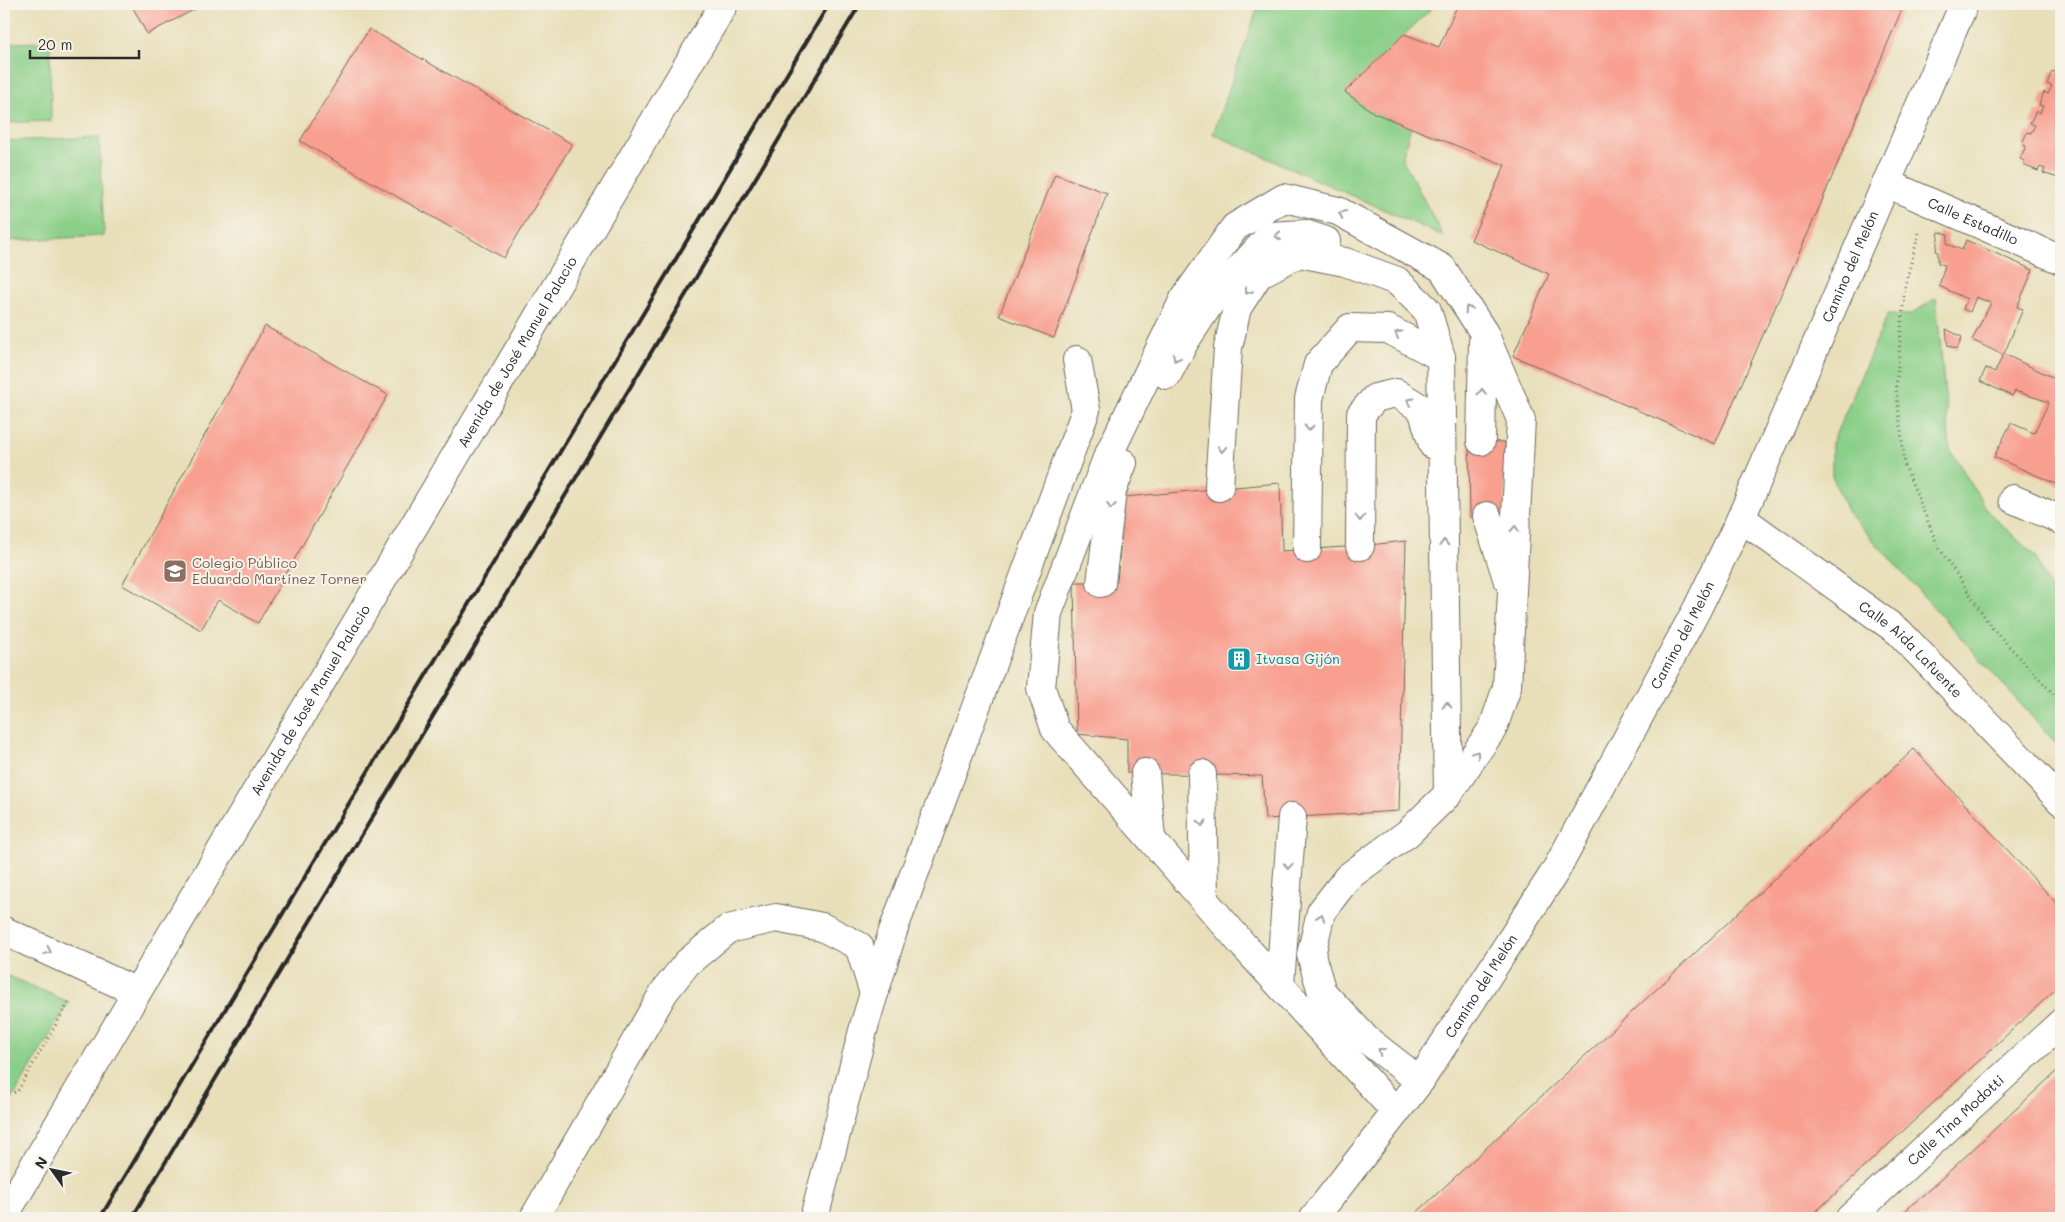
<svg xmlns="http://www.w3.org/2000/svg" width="2065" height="1222" font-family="Mali,sans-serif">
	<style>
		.green { fill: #8acf88; stroke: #5a7d5a }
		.building { fill: #f89f90 }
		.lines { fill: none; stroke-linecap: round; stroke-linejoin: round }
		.minor-casing { stroke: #6d6a5d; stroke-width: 30 }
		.path { stroke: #6d6a5d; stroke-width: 3; stroke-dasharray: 1 4; stroke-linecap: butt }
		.minor { stroke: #fff; stroke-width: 28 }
		.rail { stroke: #2b2b2b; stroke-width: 4 }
		.oneway { stroke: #a0a0a0 }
		.labels { text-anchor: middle; stroke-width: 4; stroke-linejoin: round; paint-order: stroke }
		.street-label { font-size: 14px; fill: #2b2b2b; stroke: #f7f3e8 }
		.education-label { font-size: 14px; fill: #785e54; stroke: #f7f3e8; text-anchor: start }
		.culture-label { font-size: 14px; fill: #0d838f; stroke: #f7f3e8; text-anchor: start }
	</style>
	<rect width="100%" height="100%" fill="#f7f3e8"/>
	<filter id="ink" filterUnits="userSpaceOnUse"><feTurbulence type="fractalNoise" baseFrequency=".02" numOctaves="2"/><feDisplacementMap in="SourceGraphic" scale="10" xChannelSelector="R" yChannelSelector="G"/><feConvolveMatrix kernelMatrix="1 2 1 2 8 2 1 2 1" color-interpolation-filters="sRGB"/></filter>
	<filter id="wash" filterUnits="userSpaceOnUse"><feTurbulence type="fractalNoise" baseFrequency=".0096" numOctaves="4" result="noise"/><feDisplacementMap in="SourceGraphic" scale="20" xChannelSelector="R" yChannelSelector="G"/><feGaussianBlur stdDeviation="1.12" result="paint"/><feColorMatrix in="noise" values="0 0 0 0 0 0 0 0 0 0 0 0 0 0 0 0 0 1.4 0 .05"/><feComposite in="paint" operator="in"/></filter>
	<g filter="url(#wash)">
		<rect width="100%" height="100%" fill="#e8dfba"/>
		<path class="green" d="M1259,4H1436L1345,92L1374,113L1411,127L1402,158L1443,236L1213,134Z
			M50,42L51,121L4,123V43Z
			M99,137L104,236L4,241V141Z
			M1936,298L1950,449L1989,513L2035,556L2061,612V749L1847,511L1832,475V443L1888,314L1910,315Z
			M4,974L69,1002L4,1113Z"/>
		<g id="blocks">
			<path class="building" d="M131,4H205L147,34Z
				M1458,4H1904L1819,208L1715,444L1513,356L1549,274L1471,240L1505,165L1374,113L1345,92L1404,34L1439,47Z
				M369,29L572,144L504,258L300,141Z
				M2061,63V179L2043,173L2045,169L2040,167L2038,171L2023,165L2025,161L2020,159L2026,146L2022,144L2027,132L2031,133L2035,125L2030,123L2036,111L2040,113L2043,106L2039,105L2044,92L2048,94L2052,86L2047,84L2052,71L2057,73Z
				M1055,174L1107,193L1054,338L999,316Z
				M1939,232L1948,234L1947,244L1962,250L1966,240L2033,270L2017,307L2023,309L2004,354L2058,380L2061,374V486L1994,457L2011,423L2034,433L2049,402L2015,391L2012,396L1980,381L1986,368L1995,372L2003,355L1972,340L1991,303L1976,297L1970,312L1963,309L1967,299L1939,286L1945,265L1938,263V252L1936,251Z
				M265,326L388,395L258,623L218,600L201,630L122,585Z
				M1946,329L1962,337L1957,349L1948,346Z
				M1469,441L1505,442V515L1470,517Z
				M1280,483L1282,551L1360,546L1406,541L1399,811L1265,819L1262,776L1127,773V739L1077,734L1074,582H1117L1125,497Z
				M1914,749L2061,908V984L1997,1044L1809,1218H1411Z
				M2061,1067V1218H1897L1940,1180Z"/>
		</g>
	</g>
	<g filter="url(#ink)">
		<use href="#blocks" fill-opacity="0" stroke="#6d6a5d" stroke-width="1"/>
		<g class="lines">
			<g class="minor-casing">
				<g id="minor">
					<path id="s1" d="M1886,183L2061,260"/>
					<path d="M1167,375L1185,341L1214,297L1270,236L1305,234L1326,241"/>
					<path d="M1481,441L1483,342"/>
					<path d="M1219,487L1228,348L1237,308L1259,274L1299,253L1345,262L1397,281L1427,310L1441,357L1448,794L1408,833L1348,877L1321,912L1311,955L1322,992L1366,1039L1420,1081"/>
					<path d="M2013,499L2061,520"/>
					<path d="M1487,516L1507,578"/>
					<path id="s2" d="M1741,518L1899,632L2061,801"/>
					<path d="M1360,546L1361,414L1375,398L1396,393L1422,409L1433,445"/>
					<path d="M1307,549L1309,399L1318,364L1350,328L1388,329L1441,357"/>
					<path d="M1101,583L1112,491L1123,463"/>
					<path d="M1145,773L1151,839"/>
					<path d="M1202,774L1204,900"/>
					<path d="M4,931L137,992"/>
					<path d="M1280,985L1292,817"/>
					<path d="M1396,1112L1244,946L1055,729L1041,688L1048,613L1107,458L1184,299L1235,227L1284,198L1338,211L1442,268L1484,333L1521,420L1507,687L1493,728L1448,794"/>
					<path id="s3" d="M4,1216L724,4"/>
					<path d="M534,1218L664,992L687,963L728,929L776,918L822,927L859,946L874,993"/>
					<path d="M814,1218L865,1023L893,931L1086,410L1077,360"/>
					<path id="s4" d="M1314,1218L1420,1081L1556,870L1697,609L1741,518L1964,4"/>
					<path id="s5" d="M1850,1218L2061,1023"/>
				</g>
			</g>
			<path class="path" d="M1919,233L1905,285L1896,388L1905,466L1938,546L1992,628L2061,702
				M4,1094L17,1092L69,1002"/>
			<use href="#minor" class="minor"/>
			<path class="rail" d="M100,1218L829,4
				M132,1218L860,4"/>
		</g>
		<defs><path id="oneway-chevron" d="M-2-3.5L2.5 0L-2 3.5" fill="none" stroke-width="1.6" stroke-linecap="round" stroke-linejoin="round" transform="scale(1.25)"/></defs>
		<g class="oneway">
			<use href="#oneway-chevron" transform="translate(1342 214) rotate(-155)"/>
			<use href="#oneway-chevron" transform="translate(1278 236) rotate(175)"/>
			<use href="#oneway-chevron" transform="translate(1248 291) rotate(123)"/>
			<use href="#oneway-chevron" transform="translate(1468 309) rotate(-123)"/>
			<use href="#oneway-chevron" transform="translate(1398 334) rotate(-152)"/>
			<use href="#oneway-chevron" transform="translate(1176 358) rotate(118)"/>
			<use href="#oneway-chevron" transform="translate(1482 392) rotate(-89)"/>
			<use href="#oneway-chevron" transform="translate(1410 401) rotate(-149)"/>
			<use href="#oneway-chevron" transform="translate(1309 428) rotate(91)"/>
			<use href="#oneway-chevron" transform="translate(1222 449) rotate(93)"/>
			<use href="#oneway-chevron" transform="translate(1111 506) rotate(97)"/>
			<use href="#oneway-chevron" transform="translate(1360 518) rotate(90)"/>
			<use href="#oneway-chevron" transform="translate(1515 529) rotate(-87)"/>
			<use href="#oneway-chevron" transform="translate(1444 543) rotate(-91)"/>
			<use href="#oneway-chevron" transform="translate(1447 705) rotate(-91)"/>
			<use href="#oneway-chevron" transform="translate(1476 754) rotate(-56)"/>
			<use href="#oneway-chevron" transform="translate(1202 823) rotate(89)"/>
			<use href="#oneway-chevron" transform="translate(1288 866) rotate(94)"/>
			<use href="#oneway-chevron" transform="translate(1321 917) rotate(-70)"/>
			<use href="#oneway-chevron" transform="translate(48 951) rotate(25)"/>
			<use href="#oneway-chevron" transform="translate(1381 1051) rotate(-143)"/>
		</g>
	</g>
	<defs>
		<g id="school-square" transform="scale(1.25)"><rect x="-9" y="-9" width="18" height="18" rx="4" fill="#8d6e63" stroke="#f7f3e8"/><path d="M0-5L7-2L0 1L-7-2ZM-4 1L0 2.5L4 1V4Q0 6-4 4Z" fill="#fff"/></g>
		<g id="building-square" transform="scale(1.25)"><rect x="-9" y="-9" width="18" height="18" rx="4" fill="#0f9aa8" stroke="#f7f3e8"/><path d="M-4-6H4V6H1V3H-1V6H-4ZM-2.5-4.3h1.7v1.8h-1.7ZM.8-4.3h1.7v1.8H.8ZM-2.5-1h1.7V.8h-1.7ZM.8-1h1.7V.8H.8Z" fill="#fff"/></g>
	</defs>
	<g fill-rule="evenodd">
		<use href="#school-square" x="175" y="571"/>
		<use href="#building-square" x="1239" y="659"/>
	</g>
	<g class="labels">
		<g class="street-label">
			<text dy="5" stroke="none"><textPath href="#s1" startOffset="95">Calle Estadillo</textPath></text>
			<text dy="5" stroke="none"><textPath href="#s4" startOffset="1096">Camino del Melón</textPath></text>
			<text dy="5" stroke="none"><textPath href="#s3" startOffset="1005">Avenida de José Manuel Palacio</textPath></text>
			<text dy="5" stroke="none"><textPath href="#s4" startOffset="691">Camino del Melón</textPath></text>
			<text dy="5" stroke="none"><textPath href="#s2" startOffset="215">Calle Aida Lafuente</textPath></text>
			<text dy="5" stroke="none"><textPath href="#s3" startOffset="600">Avenida de José Manuel Palacio</textPath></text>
			<text dy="5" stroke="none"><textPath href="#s4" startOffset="286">Camino del Melón</textPath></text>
			<text dy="5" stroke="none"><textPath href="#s5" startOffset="144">Calle Tina Modotti</textPath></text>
		</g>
		<g class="education-label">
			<text x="192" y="568">Colegio Público<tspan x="192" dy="16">Eduardo Martínez Torner</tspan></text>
		</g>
		<g class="culture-label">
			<text x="1256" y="664">Itvasa Gijón</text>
		</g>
	</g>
	<rect width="2065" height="1222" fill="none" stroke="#f7f3e8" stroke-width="20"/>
	<g transform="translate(52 1170) rotate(303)" stroke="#f7f3e8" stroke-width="4" paint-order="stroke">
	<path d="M0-4L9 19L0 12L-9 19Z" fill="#2b2b2b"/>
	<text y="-8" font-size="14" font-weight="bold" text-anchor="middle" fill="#2b2b2b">N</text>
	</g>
	<path d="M30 50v8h109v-8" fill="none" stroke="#2b2b2b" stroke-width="2.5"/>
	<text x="38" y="50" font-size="15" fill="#2b2b2b" stroke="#f7f3e8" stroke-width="4" paint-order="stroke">20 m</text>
</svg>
